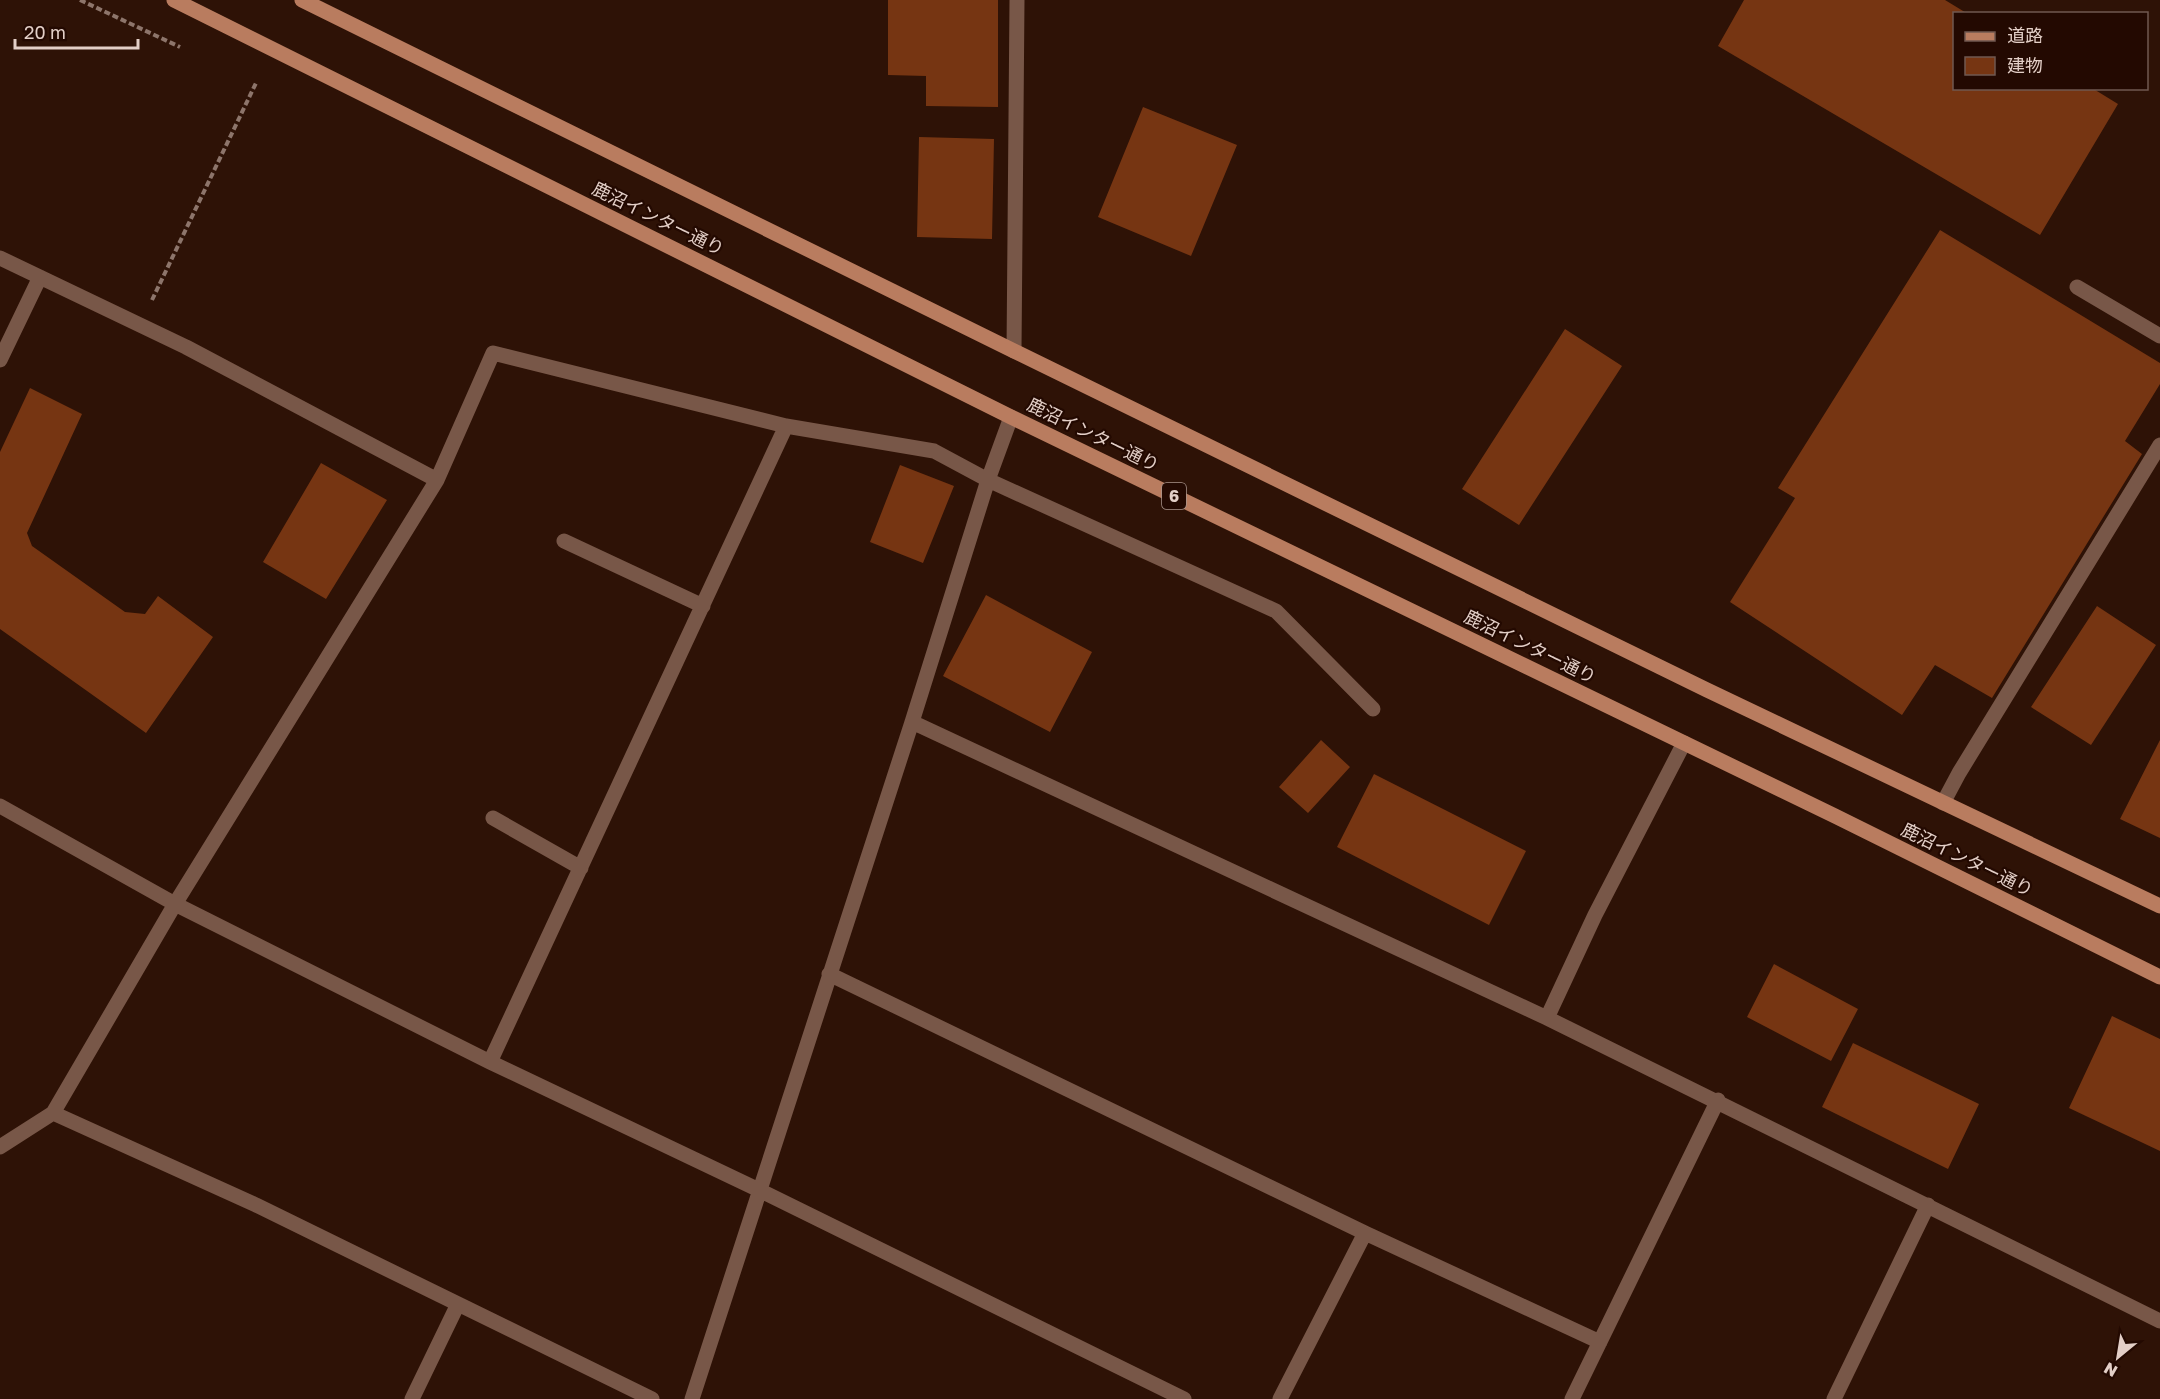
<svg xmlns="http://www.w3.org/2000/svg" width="2160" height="1399" font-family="'Golos Text','Noto Sans JP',sans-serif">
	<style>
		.building { fill: #763512 }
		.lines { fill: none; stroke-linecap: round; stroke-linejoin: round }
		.path { stroke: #8d756b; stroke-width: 4; stroke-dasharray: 6 3; stroke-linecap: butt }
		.lane { stroke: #785748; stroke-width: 15 }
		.street { stroke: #785748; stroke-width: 15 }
		.primary { stroke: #b97c5f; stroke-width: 15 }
		.labels { text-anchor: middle; stroke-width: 4.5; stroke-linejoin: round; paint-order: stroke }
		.shield { fill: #230901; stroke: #a9948c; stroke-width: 1.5 }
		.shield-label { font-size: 16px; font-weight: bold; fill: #e3cfc7 }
		.street-label { font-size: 18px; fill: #e3cfc7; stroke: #230901 }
	</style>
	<rect width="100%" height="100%" fill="#2e1206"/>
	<path class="building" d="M888,0H998V107L926,106V76L888,75Z
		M1744,0H1945L1968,14H1954V88H2092L2118,104L2040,235L1718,46Z
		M1143,107L1237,145L1191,256L1098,217Z
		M919,137L994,139L992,239L917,237Z
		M1940,230L2160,363V384L2125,441L2142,454L1992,698L1935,665L1902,715L1730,602L1795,498L1778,488Z
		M1565,329L1622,366L1519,525L1462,489Z
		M30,388L82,414L27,533L32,546L125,612L145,614L158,596L213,637L146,733L0,629V452Z
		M321,463L387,500L326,599L263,562Z
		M900,465L954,486L923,563L870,542Z
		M986,595L1092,652L1050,732L943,676Z
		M2097,606L2156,645L2091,745L2031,707Z
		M1321,740L1350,767L1308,813L1279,787Z
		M2160,740V838L2120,819Z
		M1374,774L1526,851L1489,925L1337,847Z
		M1774,964L1858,1009L1831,1061L1747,1017Z
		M2112,1016L2160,1039V1151L2069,1108Z
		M1853,1043L1979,1104L1948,1169L1822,1107Z"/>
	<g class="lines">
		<path class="path" d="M80,0L180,47
			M152,300L256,83"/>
		<path class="lane" d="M2077,287L2160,336
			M1943,803L1959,773L2160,445"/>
		<path class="street" d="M0,258L186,347L437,480
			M1014,351L1017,0
			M0,360L40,277
			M564,541L703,606
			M912,722L1547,1018L2160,1321
			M0,806L175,904L490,1062L759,1190L1184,1399
			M493,818L581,868
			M829,974L1365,1233
			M1547,1018L1595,915L1684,743
			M490,1062L786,426
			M53,1113L256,1205L652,1399
			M0,1147L53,1113L175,904L437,480L493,353L786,426L934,451L988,480L1276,611L1373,709
			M412,1399L458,1304
			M692,1399L912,722L988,480L1011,417
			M1280,1399L1365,1233L1600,1342
			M1572,1399L1718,1100
			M1834,1399L1928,1205"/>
		<path class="primary" d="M174,0L1011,417L1835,816L2160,977
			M302,0L1014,351L1707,690L2160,906"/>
	</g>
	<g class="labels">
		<rect class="shield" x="1162" y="483" width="24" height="26" rx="4.5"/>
		<g class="shield-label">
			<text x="1174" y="502">6</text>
		</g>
		<g class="street-label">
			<text transform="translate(658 219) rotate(26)" y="6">鹿沼インター通り</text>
			<text transform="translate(1093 435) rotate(26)" y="6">鹿沼インター通り</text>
			<text transform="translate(1530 647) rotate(26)" y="6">鹿沼インター通り</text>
			<text transform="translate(1967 860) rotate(26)" y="6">鹿沼インター通り</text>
		</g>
	</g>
	<rect x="1953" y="12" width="195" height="78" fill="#230901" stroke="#705850" stroke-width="1.5"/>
	<rect x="1965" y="32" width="30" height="9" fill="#b97c5f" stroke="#705850" stroke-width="1.5"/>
	<text x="2007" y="42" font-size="18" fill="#e3cfc7">道路</text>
	<rect x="1965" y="57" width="30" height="18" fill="#763512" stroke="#705850" stroke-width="1.5"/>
	<text x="2007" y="72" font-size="18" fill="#e3cfc7">建物</text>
	<g transform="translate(2118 1357) rotate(210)" stroke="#230901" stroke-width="4.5" paint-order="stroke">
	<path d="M0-4.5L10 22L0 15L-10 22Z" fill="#e3cfc7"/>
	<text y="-9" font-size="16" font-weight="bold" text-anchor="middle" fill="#e3cfc7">N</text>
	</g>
	<path d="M15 39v9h123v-9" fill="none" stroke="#e3cfc7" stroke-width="3"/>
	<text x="24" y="39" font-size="18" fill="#e3cfc7" stroke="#230901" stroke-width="4.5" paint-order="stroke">20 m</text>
</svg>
